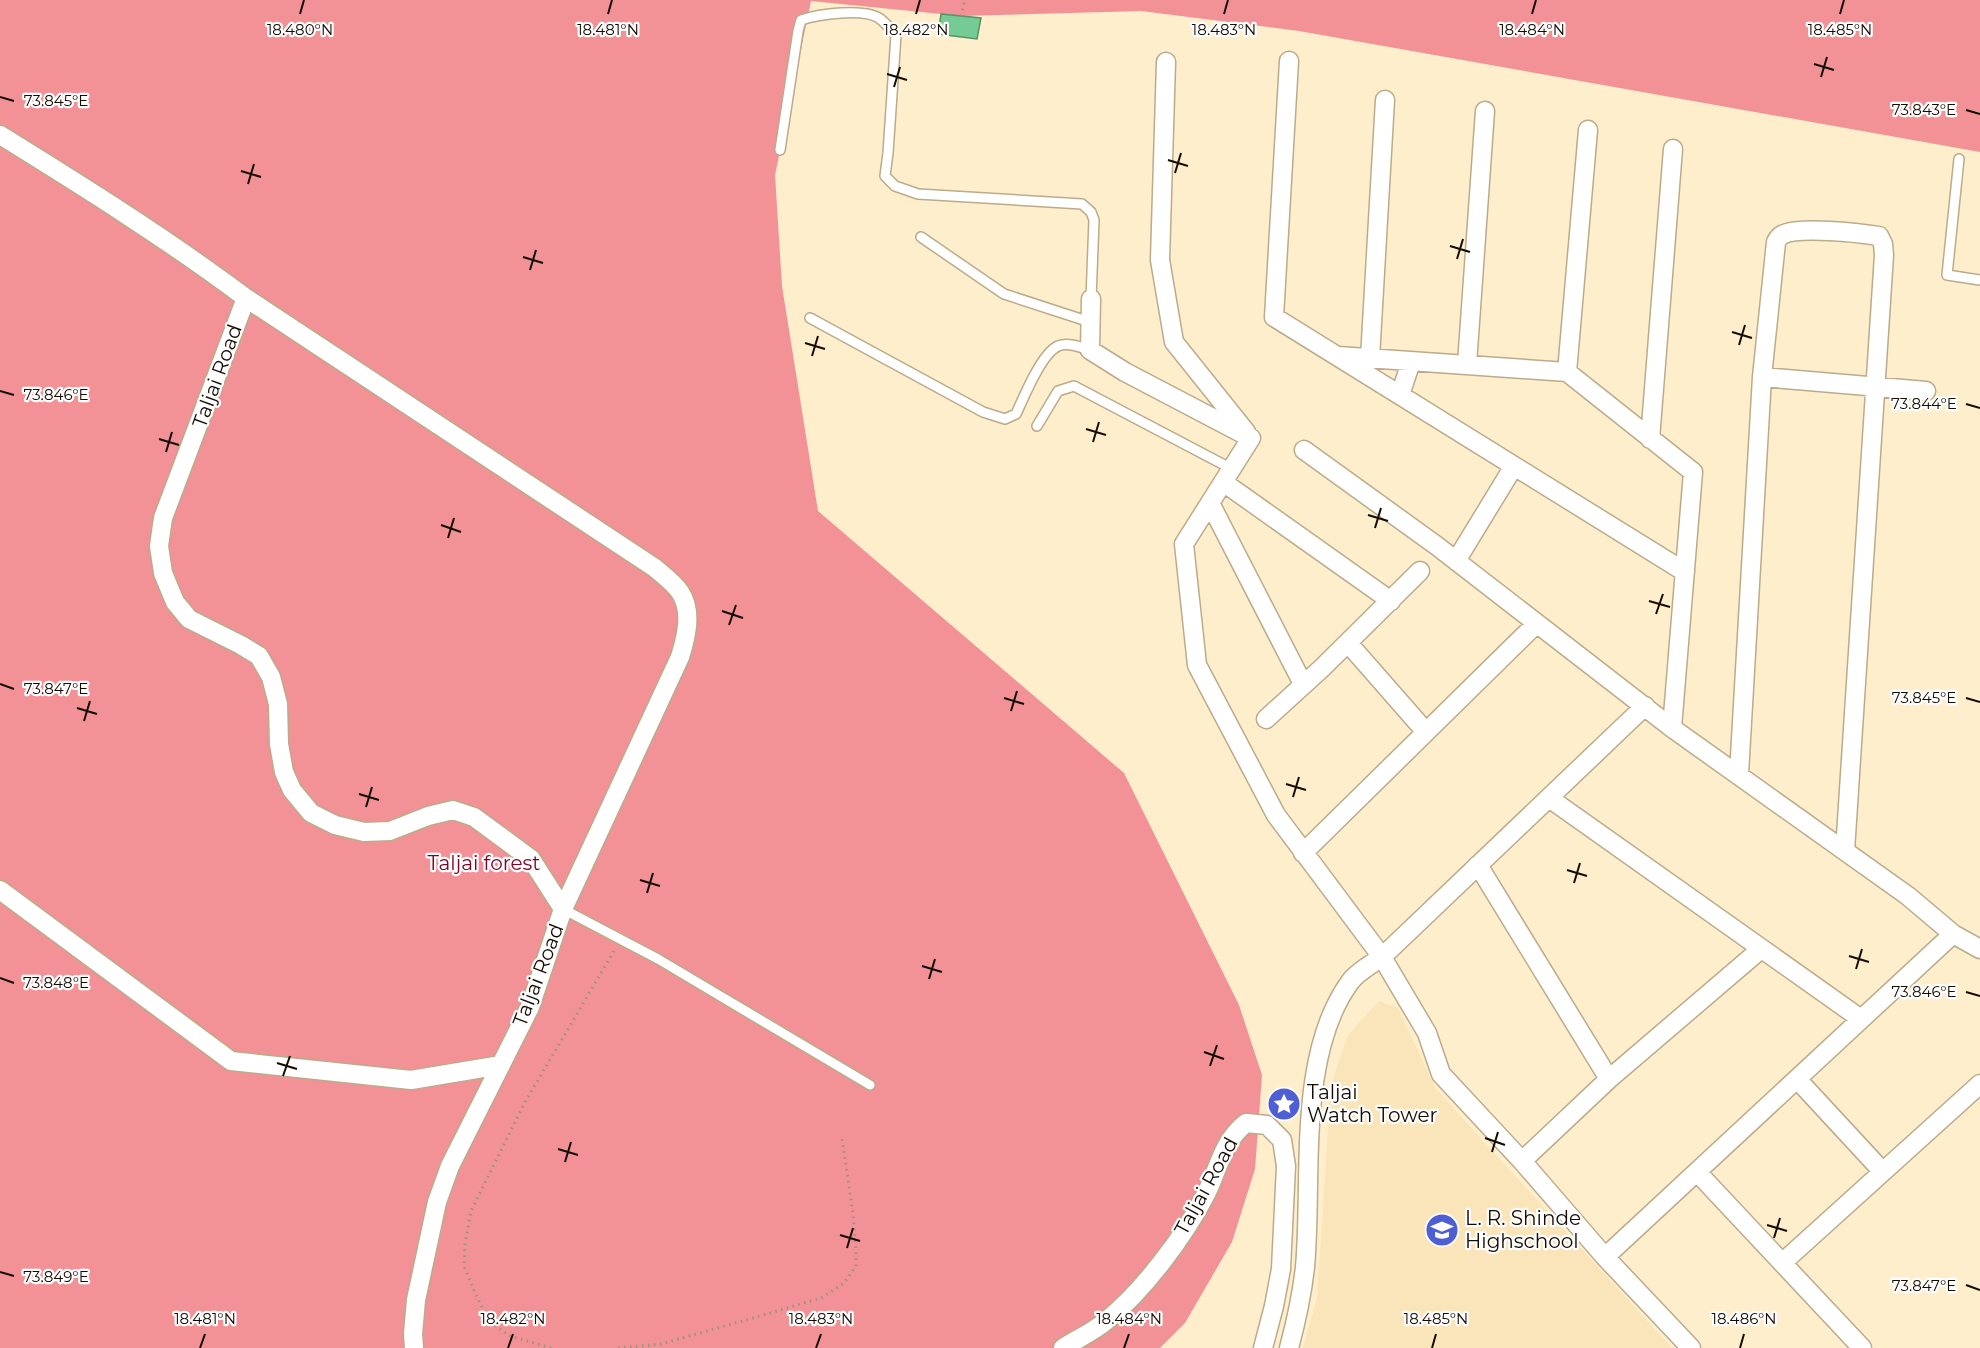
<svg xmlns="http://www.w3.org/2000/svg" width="1980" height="1348" font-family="Montserrat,sans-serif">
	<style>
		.built { fill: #fae5bb }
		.forest { fill: #f29297 }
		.water { fill: #74cb94; stroke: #579268; stroke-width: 1.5 }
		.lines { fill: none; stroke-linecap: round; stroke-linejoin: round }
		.service-casing { stroke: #bbab8a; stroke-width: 12 }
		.minor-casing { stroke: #bbab8a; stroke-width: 21 }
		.path { stroke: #9d9279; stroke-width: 3; stroke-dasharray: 1.5 4.5; stroke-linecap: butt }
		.service { stroke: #fff; stroke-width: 9 }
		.minor { stroke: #fff; stroke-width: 18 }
		.ticks { fill: none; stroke: #120c02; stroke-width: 2 }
		.labels { text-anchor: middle; stroke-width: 4.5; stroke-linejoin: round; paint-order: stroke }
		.street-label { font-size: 20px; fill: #120c02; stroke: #fdfdfd }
		.park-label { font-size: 20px; fill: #7d0424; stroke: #fdfdfd }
		.poi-label { font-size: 20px; fill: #120c02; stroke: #fdfdfd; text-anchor: start }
		.ticks-label { font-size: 15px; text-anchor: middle; fill: #120c02; stroke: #fdfdfd; stroke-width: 4.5; stroke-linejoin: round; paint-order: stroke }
	</style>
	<rect width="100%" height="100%" fill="#feeecb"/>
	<path class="built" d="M1379,1001L1398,1008L1435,1088L1672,1348H1303L1317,1298L1331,1084L1348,1035Z"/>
	<path class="forest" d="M0,0H1980V152L1299,31L1141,11L961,16L811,1L775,175L782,286L818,511L1124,773L1239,1005L1262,1075L1255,1169L1232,1242L1185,1323L1160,1348H0Z"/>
	<path class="water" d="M941,14L981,18L977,39L938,34Z"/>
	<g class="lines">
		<g class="service-casing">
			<path id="service" d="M780,150L798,31L801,20C819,14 863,8 879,18C886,23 891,30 896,35L888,153L885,176L895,186L918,194L1082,204L1091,212L1094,220L1091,299
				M1959,159L1947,275L1980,280
				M921,237L1004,294L1090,322
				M810,318L983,412L1005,419L1016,414C1024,397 1041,354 1058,346C1068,342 1080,347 1090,350
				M1037,426L1058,391L1074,386L1232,469
				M563,909L658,959L870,1085"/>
		</g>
		<g class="minor-casing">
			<path id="minor" d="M1289,61L1274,317L1685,572
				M1166,62L1160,260L1174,342L1246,432
				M0,135C84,187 167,239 246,298L163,518L159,546L163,573L175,602L189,619L241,645L259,656L271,677L278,704L279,744L284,772L292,790L311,813L335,825L364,832L390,831L428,816L453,810L474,817L531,859L563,909L530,1007L450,1166L437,1202L416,1300L413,1334L414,1348
				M246,298L655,568C663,575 674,583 680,592C693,611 686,638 680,657L563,909
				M1091,299L1090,350L1125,372L1251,438L1184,544L1197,665L1276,815L1382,957L1427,1033L1441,1074L1522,1161L1605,1257L1691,1348
				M1338,356L1567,372L1693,472L1672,728
				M1370,358L1385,100
				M1467,364L1485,111
				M1567,372L1588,130
				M1762,377L1926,391
				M1400,395L1411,362
				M1650,439L1673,149
				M1304,450L1437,546L1672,728L1908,896L1953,934L1980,949
				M1223,482L1391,601
				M1210,503L1303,684
				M1456,561L1514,466
				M1348,643L1426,732
				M1266,719L1322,668L1420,571
				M1739,774L1762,377L1776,242C1777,240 1780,236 1782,235C1798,226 1860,233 1879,236L1883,244L1884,255L1845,851
				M1549,798L1861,1019
				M1303,853L1536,624
				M1478,865L1609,1079
				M0,890L231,1061L411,1080L501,1065
				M1797,1079L1883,1172
				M1522,1161L1609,1079L1761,949
				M1697,1172L1862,1348
				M1605,1257L1953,934
				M1782,1263L1980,1084
				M1063,1348C1077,1339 1093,1332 1106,1321C1143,1291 1184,1237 1206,1194C1219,1168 1222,1142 1246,1123L1267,1125L1282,1140L1286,1166L1281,1269L1274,1306L1263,1348
				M1289,1348C1296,1322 1302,1294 1305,1267C1313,1180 1296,1056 1350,982C1357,972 1372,964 1382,957L1645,706"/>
		</g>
		<path class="path" d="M961,16L965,0
			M551,1348L510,1336L490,1322L475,1293L464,1266L465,1244L471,1211L525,1102L614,951
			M618,1348L661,1344L753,1318L821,1298L844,1283L856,1266V1250L853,1214L842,1138"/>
		<use href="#service" class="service"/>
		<use href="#minor" class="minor"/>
	</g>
	<path class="ticks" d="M300,14L304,0M608,14L612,0M916,14L920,0M1224,14L1228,0M1532,14L1536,0M1840,14L1844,0M1814,64L1834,70M887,74L907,80M1821,77L1827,57M894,87L900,67M0,97L14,101M1966,110L1980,114M1168,160L1188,166M241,171L261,177M1175,173L1181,153M248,184L254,164M1450,246L1470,252M523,257L543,263M1457,259L1463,239M530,270L536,250M1732,332L1752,338M805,343L825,349M1739,345L1745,325M812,356L818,336M0,391L14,395M1966,404L1980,408M1086,429L1106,435M159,439L179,445M1093,442L1099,422M166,452L172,432M1368,515L1388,521M441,525L461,532M1375,528L1381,508M448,538L454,518M1649,601L1670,607M722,611L743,618M1656,614L1663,594M729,625L736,605M0,684L14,689M1004,698L1024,704M1966,698L1980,702M77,708L97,714M1011,711L1017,691M84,721L90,701M1286,784L1306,790M359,794L379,800M1293,797L1299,777M366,807L372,787M1567,870L1587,876M640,880L660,886M1574,883L1580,863M647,893L653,873M1849,956L1869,962M922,966L942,972M1856,969L1862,949M0,978L14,983M929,979L935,959M1966,992L1980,996M1204,1052L1224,1059M277,1063L297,1069M1210,1066L1217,1045M283,1076L290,1056M1485,1138L1505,1145M558,1149L578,1155M1492,1152L1498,1132M565,1162L571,1142M1767,1225L1787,1231M840,1235L860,1241M1774,1238L1780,1218M847,1248L853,1228M0,1272L14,1276M1966,1285L1980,1290M200,1348L205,1334M508,1348L513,1334M816,1348L821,1334M1124,1348L1129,1334M1432,1348L1436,1334M1740,1348L1744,1334"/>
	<defs>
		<g id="sight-disc" transform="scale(1.725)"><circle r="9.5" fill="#4e5ed3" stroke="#fdfdfd"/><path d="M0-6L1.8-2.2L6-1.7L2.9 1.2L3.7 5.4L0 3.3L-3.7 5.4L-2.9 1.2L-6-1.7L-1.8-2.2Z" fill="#fff"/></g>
		<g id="school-disc" transform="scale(1.725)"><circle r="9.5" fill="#4e5ed3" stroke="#fdfdfd"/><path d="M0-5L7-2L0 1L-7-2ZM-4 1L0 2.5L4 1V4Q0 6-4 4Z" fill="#fff"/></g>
	</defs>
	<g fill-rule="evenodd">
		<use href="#sight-disc" x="1284" y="1104"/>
		<use href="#school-disc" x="1442" y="1230"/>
	</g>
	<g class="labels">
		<g class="street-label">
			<text transform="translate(217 376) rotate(-70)" y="7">Taljai Road</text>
			<text transform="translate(538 975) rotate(-69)" y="7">Taljai Road</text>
			<text transform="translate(1206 1186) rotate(-61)" y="7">Taljai Road</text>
		</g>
		<g class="park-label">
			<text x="484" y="870">Taljai forest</text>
		</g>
		<g class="poi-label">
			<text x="1307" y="1099">Taljai<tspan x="1307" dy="23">Watch Tower</tspan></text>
			<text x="1465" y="1225">L. R. Shinde<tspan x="1465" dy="23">Highschool</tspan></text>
		</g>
	</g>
	<g class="ticks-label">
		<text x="300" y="35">18.480°N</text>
		<text x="608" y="35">18.481°N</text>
		<text x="916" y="35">18.482°N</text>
		<text x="1224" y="35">18.483°N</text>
		<text x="1532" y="35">18.484°N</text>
		<text x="1840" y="35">18.485°N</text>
		<text x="56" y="106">73.845°E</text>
		<text x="1924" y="115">73.843°E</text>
		<text x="56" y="400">73.846°E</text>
		<text x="1924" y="409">73.844°E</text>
		<text x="56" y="694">73.847°E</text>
		<text x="1924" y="703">73.845°E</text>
		<text x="56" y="988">73.848°E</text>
		<text x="1924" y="997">73.846°E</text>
		<text x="56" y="1282">73.849°E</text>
		<text x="1924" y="1291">73.847°E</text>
		<text x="205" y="1324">18.481°N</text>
		<text x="513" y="1324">18.482°N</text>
		<text x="821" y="1324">18.483°N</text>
		<text x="1129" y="1324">18.484°N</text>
		<text x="1436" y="1324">18.485°N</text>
		<text x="1744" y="1324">18.486°N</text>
	</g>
</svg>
